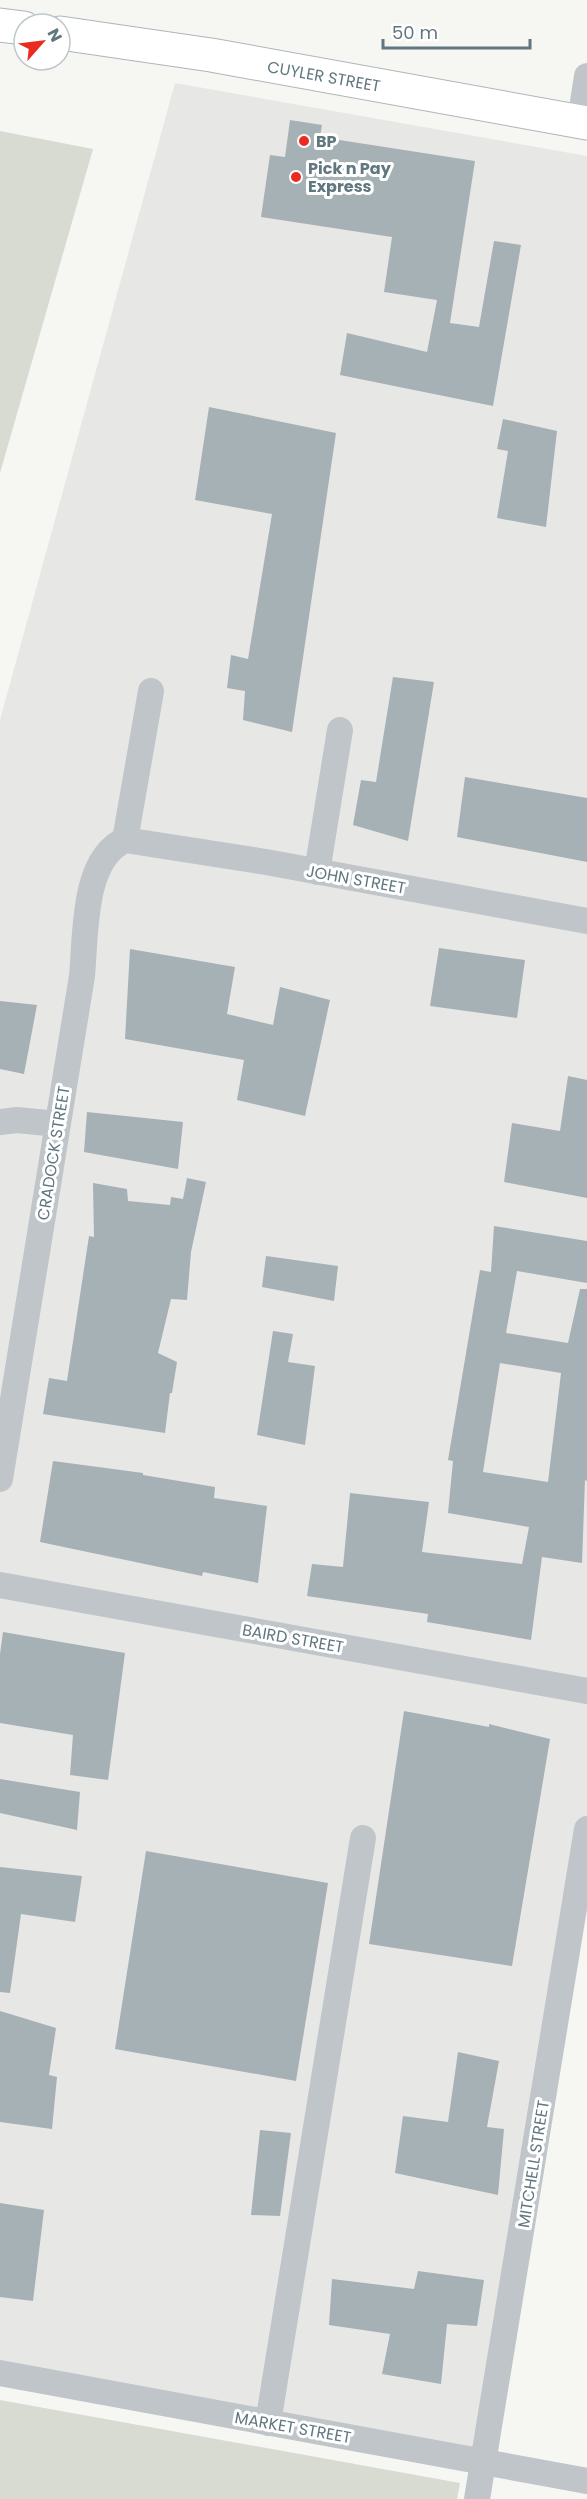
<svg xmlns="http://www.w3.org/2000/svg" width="587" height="2499" font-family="Poppins,sans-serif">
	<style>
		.built { fill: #e7e7e6 }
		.green { fill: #d7dbd2 }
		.building { fill: #a6b1b5; fill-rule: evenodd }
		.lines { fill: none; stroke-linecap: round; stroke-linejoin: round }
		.major-casing { stroke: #aeb6b9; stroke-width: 35 }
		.minor { stroke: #bfc5c8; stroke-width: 26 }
		.major { stroke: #fff; stroke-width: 33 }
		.poi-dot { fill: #e92b20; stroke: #fff; stroke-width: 2 }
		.labels { text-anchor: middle; stroke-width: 6; stroke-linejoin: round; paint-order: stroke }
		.street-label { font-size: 16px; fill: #60777f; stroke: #fff }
		.poi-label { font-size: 16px; font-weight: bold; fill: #60777f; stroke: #fff; text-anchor: start }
	</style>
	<rect width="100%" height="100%" fill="#f6f6f3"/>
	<path class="built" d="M175,83L587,156V1823L484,2462L0,2373V720Z"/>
	<path class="green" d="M0,131L93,149L0,473Z
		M0,2400L460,2483L457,2499H0Z"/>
	<path class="building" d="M290,120L322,125L320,137L475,161L450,323L479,327L494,241L521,245L493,406L340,375L347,333L427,352L437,300L384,292L392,237L261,217L270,155L285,157Z
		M209,407L336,433L292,732L243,720L245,691L227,688L231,655L248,659L272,514L195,500Z
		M503,419L557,431L546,527L497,518L508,451L497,449Z
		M393,677L434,682L408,841L353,825L361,780L376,782Z
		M465,777L587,798V862L457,837Z
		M439,948L525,960L517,1018L430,1006Z
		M130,949L235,967L227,1014L273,1025L280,987L330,1000L305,1116L237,1100L244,1060L125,1039Z
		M0,1001L37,1005L24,1074L0,1069Z
		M568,1076L587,1080V1198L504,1182L512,1123L560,1131Z
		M87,1112L183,1122L178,1169L84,1152Z
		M187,1178L206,1182L191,1252L187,1300L171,1299L158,1353L177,1362L172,1393H170L165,1433L43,1414L49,1378L67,1381L89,1236L94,1237L93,1183L127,1189L128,1201L170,1205L171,1197L183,1199Z
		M494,1226L587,1241V1283L517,1271L506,1333L568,1343L580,1289H587V1481L585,1480L582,1563L542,1557L531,1640L427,1622L428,1614L307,1596L312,1564L343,1567L350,1493L429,1502L422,1552L522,1564L529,1527L448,1513L453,1461L448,1460L480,1270L491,1272ZM500,1363L561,1373L548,1482L483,1472Z
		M266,1256L338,1266L334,1301L262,1287Z
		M273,1331L293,1334L288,1362L315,1366L305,1445L257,1435Z
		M53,1461L143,1473V1475L215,1487L214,1498L267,1506L258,1583L203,1572L202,1576L40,1542Z
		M3,1632L125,1653L108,1780L70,1775L73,1735L0,1723V1654Z
		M404,1711L489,1727V1724L550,1739L512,1966L369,1944Z
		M0,1779L80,1792L77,1830L0,1813Z
		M146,1851L328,1883L296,2081L115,2049Z
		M0,1867L82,1876L75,1922L21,1914L10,1993L0,1992Z
		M0,2011L56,2028L49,2075L57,2077L52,2129L0,2122Z
		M458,2052L499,2061L487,2127L504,2129L498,2195L395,2173L403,2116L448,2122Z
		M260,2130L291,2133L280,2216L251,2215Z
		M0,2203L44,2210L33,2301L0,2297Z
		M418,2271L484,2280L477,2326L447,2324L441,2384L382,2374L390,2334L329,2325L332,2279L414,2289Z"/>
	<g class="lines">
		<g class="major-casing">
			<path id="major" d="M0,25L24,28
				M60,33L211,55L587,123"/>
		</g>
		<path class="minor" d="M580,121L587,76
			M125,840L266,862L587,921
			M125,840L151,691
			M317,872L340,730
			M0,1122L17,1120L58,1124
			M0,1479L82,976C86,935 82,859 125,840
			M0,1585L587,1691
			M0,2373L587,2481
			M268,2423L363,1838
			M477,2499L587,1829"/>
		<use href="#major" class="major"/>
	</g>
	<g class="poi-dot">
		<circle cx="304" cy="141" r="6"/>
		<circle cx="296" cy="177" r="6"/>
	</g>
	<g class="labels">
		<g class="street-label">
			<text transform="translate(324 76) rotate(10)" y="6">CUYLER STREET</text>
			<text transform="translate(356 879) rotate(10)" y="6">JOHN STREET</text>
			<text transform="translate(53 1153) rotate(-81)" y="6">CRADOCK STREET</text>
			<text transform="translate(293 1638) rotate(10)" y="6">BAIRD STREET</text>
			<text transform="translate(533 2164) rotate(-81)" y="6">MITCHELL STREET</text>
			<text transform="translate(293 2427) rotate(10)" y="6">MARKET STREET</text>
		</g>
		<g class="poi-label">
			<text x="316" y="147">BP</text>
			<text x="308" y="174">Pick n Pay<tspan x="308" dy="18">Express</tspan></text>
		</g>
	</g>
	<g transform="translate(42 42) rotate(62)"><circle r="28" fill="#ffffff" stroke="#bfc9cc" stroke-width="1.5"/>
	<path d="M0-4.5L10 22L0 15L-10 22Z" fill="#e92b20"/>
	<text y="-9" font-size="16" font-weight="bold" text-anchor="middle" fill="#60777f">N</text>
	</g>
	<path d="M383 39v9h147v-9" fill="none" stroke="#60777f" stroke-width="3"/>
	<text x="392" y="39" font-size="18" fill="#60777f" stroke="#ffffff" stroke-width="4.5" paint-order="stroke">50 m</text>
</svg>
